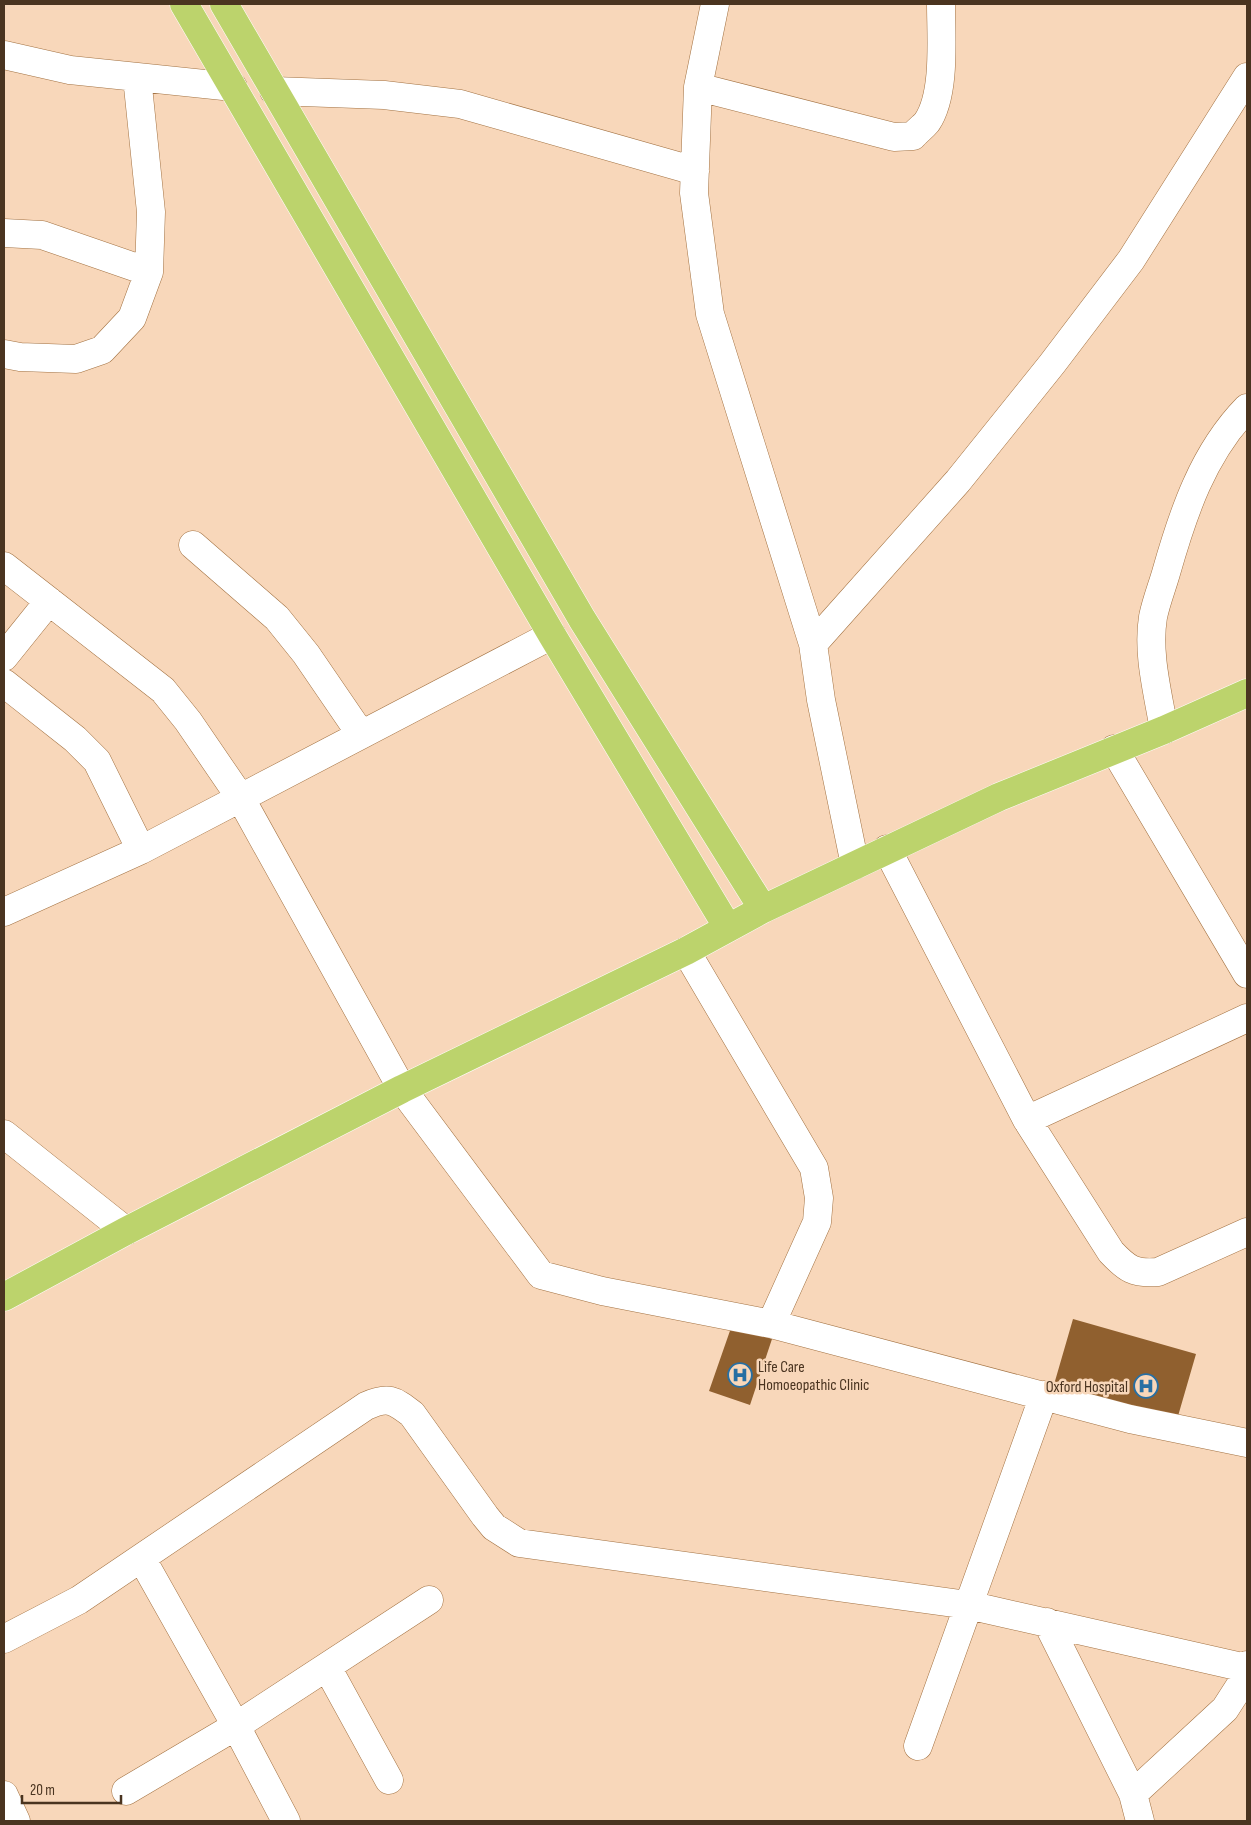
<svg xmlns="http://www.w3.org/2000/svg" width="1251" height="1825" font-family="'Sofia Sans Condensed',sans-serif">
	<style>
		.building { fill: #90602f }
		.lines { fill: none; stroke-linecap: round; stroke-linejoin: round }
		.minor-casing { stroke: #a37242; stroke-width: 29 }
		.major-casing { stroke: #fff; stroke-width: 29 }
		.minor { stroke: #fff; stroke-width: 28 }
		.major { stroke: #bcd36c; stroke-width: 28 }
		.labels { text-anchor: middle; stroke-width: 5; stroke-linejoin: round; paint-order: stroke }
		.poi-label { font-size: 16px; fill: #4a3420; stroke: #f8d7ba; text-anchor: start }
	</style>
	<rect width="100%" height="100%" fill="#f8d7ba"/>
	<path class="building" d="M1073,1319L1196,1354L1176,1423L1053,1388Z
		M732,1325L772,1339L750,1405L709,1391Z"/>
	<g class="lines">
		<g class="minor-casing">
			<path id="minor" d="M715,4L698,87L694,193L710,314L813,644L821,700L855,865
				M4,55L70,70L233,87
				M698,87L894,137L913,136C917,131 923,127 927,122C946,94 941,37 941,4
				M274,91L384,95L460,104L695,171
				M4,233L42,235L149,272
				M4,354L20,357L76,359L102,350L132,318L149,272L151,212L137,77
				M193,545L277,618L306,654L360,733
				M4,566L163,690L188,721L240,797L402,1089L541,1275L602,1291L771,1324L1130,1419L1247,1443
				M813,644L958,481L1052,364L1131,260L1247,77
				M4,657L49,601
				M4,683L75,739L97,761L141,850
				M1164,730C1158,693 1147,654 1153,617C1156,602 1162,587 1166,573C1183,513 1203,453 1247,408
				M1114,749L1247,974
				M887,849L1027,1120L1111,1252C1127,1269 1134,1274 1158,1272L1247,1232
				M4,912L141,850L552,635
				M686,951L814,1168L819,1198L817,1222L771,1324
				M1027,1120L1247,1018
				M4,1134L126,1231
				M142,1559L236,1726L286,1821
				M1047,1622L1133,1794L1140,1821
				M4,1639L79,1600L366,1406C388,1396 394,1400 412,1414L485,1516L494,1527L519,1543L968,1605L1246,1668
				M327,1667L389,1780
				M918,1746L1044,1395
				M126,1791L236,1726L429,1600
				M1133,1794L1225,1709L1243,1681L1247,1665
				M4,1795L16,1821"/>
		</g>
		<g class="major-casing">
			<path id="major" d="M184,4L552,635L728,928
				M224,4L582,619L763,909
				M4,1297L126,1231L402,1089L686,951L763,909L999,797L1164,730L1247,693"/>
		</g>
		<use href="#minor" class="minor"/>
		<use href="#major" class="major"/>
	</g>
	<defs>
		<g id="hospital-ring" transform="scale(1.25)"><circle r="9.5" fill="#f8d7ba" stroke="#276fa3" stroke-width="1.5"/><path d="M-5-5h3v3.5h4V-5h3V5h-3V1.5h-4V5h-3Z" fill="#276fa3"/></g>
	</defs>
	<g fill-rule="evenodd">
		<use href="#hospital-ring" x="740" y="1375"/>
		<use href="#hospital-ring" x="1146" y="1386"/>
	</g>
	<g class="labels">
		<g class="poi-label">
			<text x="758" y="1372">Life Care<tspan x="758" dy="18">Homoeopathic Clinic</tspan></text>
			<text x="1128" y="1392" text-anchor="end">Oxford Hospital</text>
		</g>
	</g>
	<rect width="1251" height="1825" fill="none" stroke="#4a3420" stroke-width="10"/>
	<path d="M22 1795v8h99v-8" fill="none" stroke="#4a3420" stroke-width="2.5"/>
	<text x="30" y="1795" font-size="15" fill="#4a3420" stroke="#f8d7ba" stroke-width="4" paint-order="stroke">20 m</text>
</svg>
